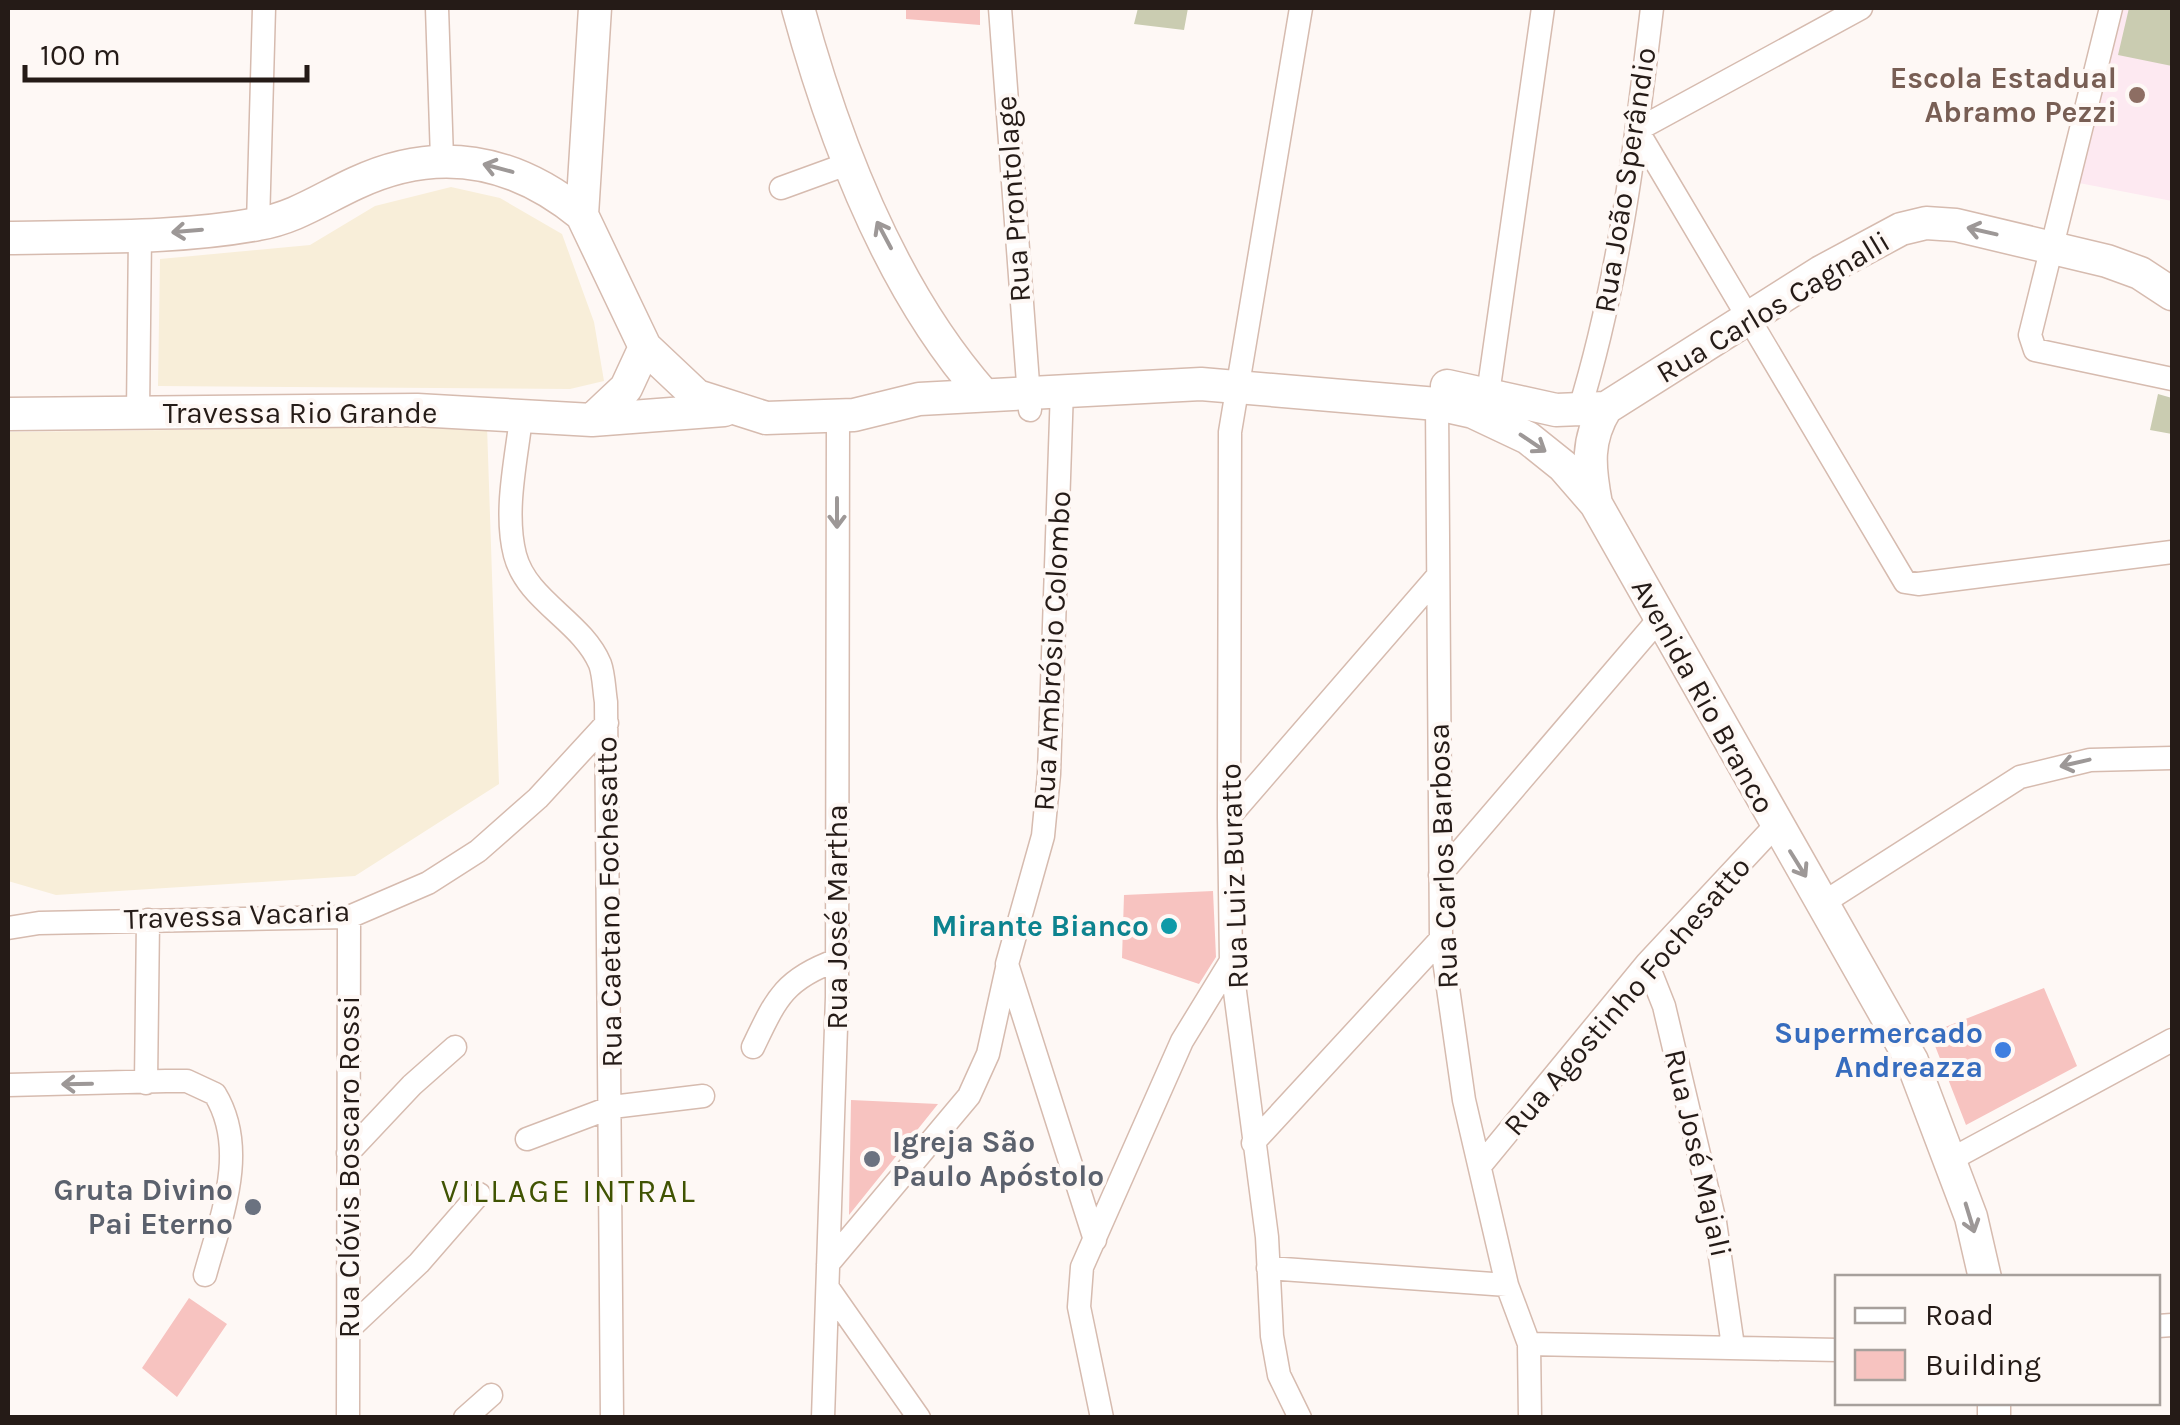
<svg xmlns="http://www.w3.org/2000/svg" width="2180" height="1425" font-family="Karla,sans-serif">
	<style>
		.industrial { fill: #f8eed9 }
		.education { fill: #fde9f1 }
		.green { fill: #caccb1 }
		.building { fill: #f7c3c0 }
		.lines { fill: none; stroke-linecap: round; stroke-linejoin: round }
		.street-casing { stroke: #d6bbaf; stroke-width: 25 }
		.secondary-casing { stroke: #d6bbaf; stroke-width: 35 }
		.street { stroke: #fff; stroke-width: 22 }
		.secondary { stroke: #fff; stroke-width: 32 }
		.oneway { stroke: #9d9897 }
		.education-dot { fill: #8d6e63; stroke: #fef8f5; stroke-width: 4 }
		.culture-dot { fill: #0f9aa8; stroke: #fef8f5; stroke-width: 4 }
		.shop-dot { fill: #3f7fe0; stroke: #fef8f5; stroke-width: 4 }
		.worship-dot { fill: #6b7280; stroke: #fef8f5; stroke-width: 4 }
		.labels { text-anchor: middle; stroke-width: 8; stroke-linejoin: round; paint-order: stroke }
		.education-label { font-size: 30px; font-weight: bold; fill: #785e54; stroke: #fef8f5; text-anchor: end }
		.street-label { font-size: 30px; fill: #251b17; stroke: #fef8f5 }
		.culture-label { font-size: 30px; font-weight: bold; fill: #0d838f; stroke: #fef8f5; text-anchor: end }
		.shop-label { font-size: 30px; font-weight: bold; fill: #366cbe; stroke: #fef8f5; text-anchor: end }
		.worship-label { font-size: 30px; font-weight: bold; fill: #5b616d; stroke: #fef8f5; text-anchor: start }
		.neighbourhood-label { font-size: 32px; letter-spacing: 2.5px; fill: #405302; stroke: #fef8f5 }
	</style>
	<rect width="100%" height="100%" fill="#fef8f5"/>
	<path class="industrial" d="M451,187L500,198L562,234L594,322L604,381L570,389L158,386L160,259L310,245L375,206Z
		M487,426L499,784L355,876L56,895L8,881V432Z"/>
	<path class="education" d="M2123,8H2172V201L2079,183Z"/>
	<path class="green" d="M1138,8H1188L1184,30L1134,24Z
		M2129,8L2172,9V66L2118,55Z
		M2158,394L2172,398V434L2150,430Z"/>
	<path class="building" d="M906,8H980V25L906,19Z
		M1213,891L1216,957L1199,984L1122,958L1124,895Z
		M2044,988L2077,1066L1966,1125L1930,1033Z
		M851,1100L938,1104L849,1215Z
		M189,1298L227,1324L177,1397L142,1368Z"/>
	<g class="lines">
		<g class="street-casing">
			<path id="street" d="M437,8L442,159
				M1000,8L1030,410
				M1861,8L1637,130L1905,582L1918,584L2172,552
				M2111,8L2030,335L2035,350L2172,379
				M781,188L847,164
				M258,224L264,8
				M1062,389L1049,774L1043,836L1007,964L1095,1240
				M1488,394L1543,8
				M1437,404L1441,939L1464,1100L1507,1285L1529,1344L1530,1418
				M1579,411C1619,281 1636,142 1652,8
				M138,413L140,234
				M521,418C516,461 504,512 515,555C527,601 582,621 600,664C604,675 604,690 606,702L612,1418
				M1229,817L1436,578
				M1440,875L1659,619
				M1823,903L2020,777L2090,760L2172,758
				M8,928L39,923L349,917L428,883L478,851L538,798L607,723
				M1647,963L1664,1006L1715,1222L1733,1346
				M753,1047C776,999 784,979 837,960
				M146,1083L148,920
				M8,1085L166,1081H187L215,1094C249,1150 221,1217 205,1275
				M527,1139L612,1107L703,1096
				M1253,1143L1441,939
				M348,1153L412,1085L455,1047
				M1950,1160L2172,1040
				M1480,1166L1647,963L1775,826
				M828,1264L969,1096L988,1054L1007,968
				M1268,1268L1507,1285
				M828,1288L919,1418
				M2158,1326L2172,1325
				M350,1328L419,1263L479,1194
				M1529,1344L1838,1350
				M348,1418L349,917
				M465,1418L491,1395
				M823,1418L837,997L838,415
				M1102,1418L1079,1307L1082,1267L1182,1041L1231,961
				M1300,1418L1279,1375L1272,1336L1267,1237L1231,961L1229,817L1230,432L1301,8"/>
		</g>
		<g class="secondary-casing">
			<path id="secondary" d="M595,8L582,215L645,347L697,396L766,418L854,415L919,399L1201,384L1437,404L1473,412L1528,438L1563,466L1596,504L1912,1061L1971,1217L1985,1278
				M798,8C834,140 891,290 983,394
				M8,238C90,236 177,239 258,224C295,218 323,198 356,183C437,145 514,159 582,215
				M1447,386L1556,410L1606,408L1821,272L1901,229L1926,223L1956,225L2107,261L2140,273L2172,294
				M8,414L417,410L592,420L724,410
				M592,420L626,388L645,347
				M1596,504C1589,467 1586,440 1606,408
				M1994,1418V1402"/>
		</g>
		<use href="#street" class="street"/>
		<use href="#secondary" class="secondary"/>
	</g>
	<defs><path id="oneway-shaft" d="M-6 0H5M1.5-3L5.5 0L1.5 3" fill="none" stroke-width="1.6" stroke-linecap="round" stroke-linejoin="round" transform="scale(2.5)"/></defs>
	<g class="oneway">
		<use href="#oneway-shaft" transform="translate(498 168) rotate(-165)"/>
		<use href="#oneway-shaft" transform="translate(187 231) rotate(175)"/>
		<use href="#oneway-shaft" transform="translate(1982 231) rotate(-167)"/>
		<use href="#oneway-shaft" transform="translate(884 235) rotate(-118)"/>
		<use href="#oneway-shaft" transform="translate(1533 443) rotate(34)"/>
		<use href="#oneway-shaft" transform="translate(837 513) rotate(90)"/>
		<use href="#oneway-shaft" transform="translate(2075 763) rotate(167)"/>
		<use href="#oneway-shaft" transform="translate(1798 864) rotate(58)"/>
		<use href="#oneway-shaft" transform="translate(77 1084) rotate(179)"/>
		<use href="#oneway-shaft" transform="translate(1970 1218) rotate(73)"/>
	</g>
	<circle class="education-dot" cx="2137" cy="95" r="10"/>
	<circle class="culture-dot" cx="1169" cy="926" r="10"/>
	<circle class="shop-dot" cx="2003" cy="1050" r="10"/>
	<g class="worship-dot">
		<circle cx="872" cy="1159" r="10"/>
		<circle cx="253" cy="1207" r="10"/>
	</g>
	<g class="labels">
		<g class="education-label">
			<text x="2117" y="88">Escola Estadual<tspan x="2117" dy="34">Abramo Pezzi</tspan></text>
		</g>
		<g class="street-label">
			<text transform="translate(1625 180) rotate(-81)" y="10">Rua João Sperândio</text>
			<text transform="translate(1013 199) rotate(-94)" y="10">Rua Prontolage</text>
			<text transform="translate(1773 307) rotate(-31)" y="10">Rua Carlos Cagnalli</text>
			<text x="300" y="423">Travessa Rio Grande</text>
			<text transform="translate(1052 651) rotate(-87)" y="10">Rua Ambrósio Colombo</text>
			<text transform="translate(1703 696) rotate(61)" y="10">Avenida Rio Branco</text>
			<text transform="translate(1443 856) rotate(-92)" y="10">Rua Carlos Barbosa</text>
			<text transform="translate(1234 876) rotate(-92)" y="10">Rua Luiz Buratto</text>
			<text transform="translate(609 902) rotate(-91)" y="10">Rua Caetano Fochesatto</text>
			<text transform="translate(237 915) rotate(-2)" y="10">Travessa Vacaria</text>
			<text transform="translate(837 917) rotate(-90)" y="10">Rua José Martha</text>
			<text transform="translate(1627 996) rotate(-49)" y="10">Rua Agostinho Fochesatto</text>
			<text transform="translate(1698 1153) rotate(77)" y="10">Rua José Majali</text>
			<text transform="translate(349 1167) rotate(-90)" y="10">Rua Clóvis Boscaro Rossi</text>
		</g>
		<g class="culture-label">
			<text x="1149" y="936">Mirante Bianco</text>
		</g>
		<g class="shop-label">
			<text x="1983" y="1043">Supermercado<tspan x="1983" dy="34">Andreazza</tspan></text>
		</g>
		<g class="worship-label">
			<text x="892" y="1152">Igreja São<tspan x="892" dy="34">Paulo Apóstolo</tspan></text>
			<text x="233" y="1200" text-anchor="end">Gruta Divino<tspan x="233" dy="34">Pai Eterno</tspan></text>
		</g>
		<g class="neighbourhood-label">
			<text x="569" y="1202">VILLAGE INTRAL</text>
		</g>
	</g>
	<rect width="2180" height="1425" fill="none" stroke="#251b17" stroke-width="20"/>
	<rect x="1835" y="1275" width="325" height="130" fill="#fef8f5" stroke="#a7a09c" stroke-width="2.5"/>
	<rect x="1855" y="1308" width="50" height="15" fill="#ffffff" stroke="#a7a09c" stroke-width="2.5"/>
	<text x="1925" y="1325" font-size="30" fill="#251b17">Road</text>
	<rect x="1855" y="1350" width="50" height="30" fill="#f7c3c0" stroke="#a7a09c" stroke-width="2.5"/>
	<text x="1925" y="1375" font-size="30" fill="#251b17">Building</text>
	<path d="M25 65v15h282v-15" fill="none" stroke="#251b17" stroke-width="5"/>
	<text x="40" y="65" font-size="30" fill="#251b17" stroke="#fef8f5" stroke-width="8" paint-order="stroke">100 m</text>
</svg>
